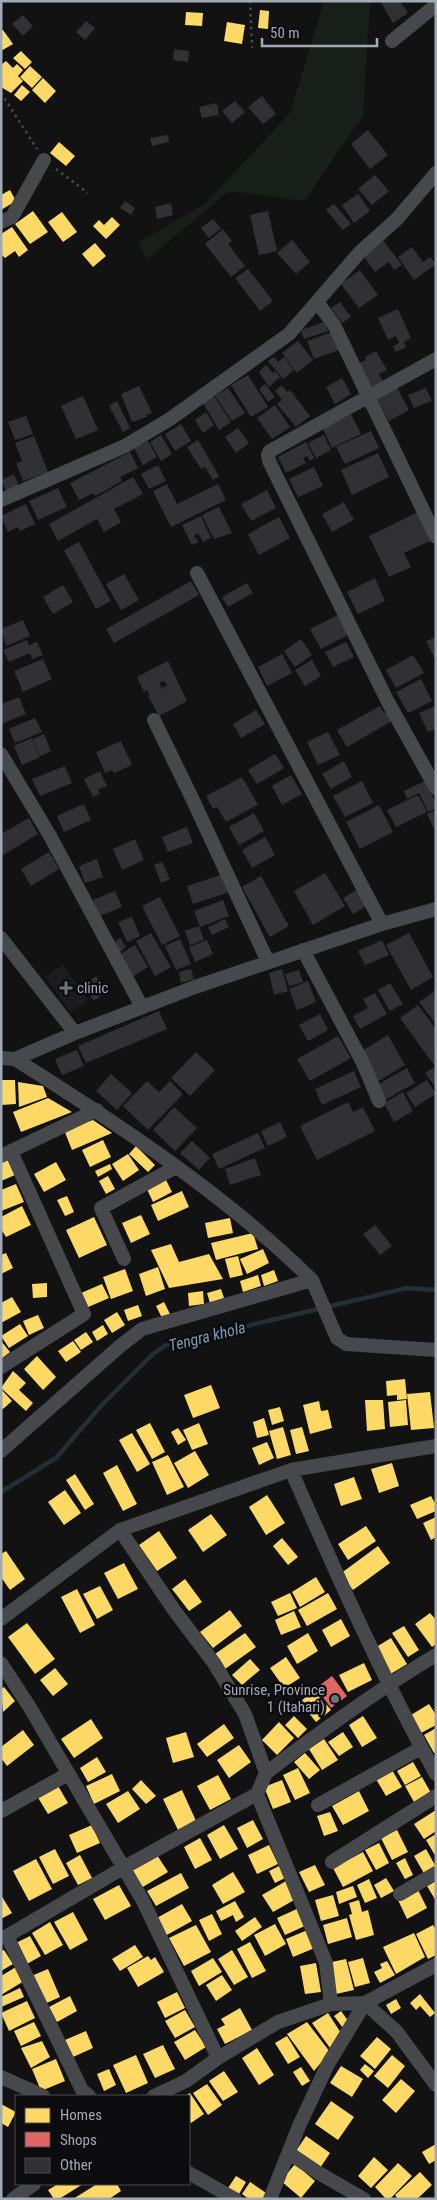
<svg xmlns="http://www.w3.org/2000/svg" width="437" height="2200" font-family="'Roboto Condensed',sans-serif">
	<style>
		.built { fill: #1c1c1e }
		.green { fill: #181f18 }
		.homes { fill: #ffd966 }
		.shops { fill: #e06666 }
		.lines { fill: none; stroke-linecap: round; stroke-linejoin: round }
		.stream { stroke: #242f35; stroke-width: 4.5 }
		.building { fill: #313133 }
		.path { stroke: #47494d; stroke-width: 2.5; stroke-dasharray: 2.5 4; stroke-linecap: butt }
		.minor { stroke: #46484b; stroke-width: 14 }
		.poi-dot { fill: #6f747c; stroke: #0c0c0e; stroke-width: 2 }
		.labels { text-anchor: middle; stroke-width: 5; stroke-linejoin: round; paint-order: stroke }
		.poi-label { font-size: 15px; fill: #a1a9b5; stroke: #0c0c0e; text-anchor: start }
		.water-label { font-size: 16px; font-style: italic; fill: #749db4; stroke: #0c0c0e }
	</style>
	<rect width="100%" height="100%" fill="#121212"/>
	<path class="built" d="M63,964L88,1000L70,1012L45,976Z"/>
	<path class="green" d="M324,1H370L363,116L304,201L229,191L146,260L139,242L205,204L290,113Z"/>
	<path class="homes" d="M260,10L269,11L268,29L258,28Z
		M186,12L203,13L202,26L185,25Z
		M227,22L245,25L242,44L224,41Z
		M3,30L13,44L1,51V31Z
		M21,51L32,62L25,69L13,58Z
		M6,61L13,68L17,64L23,70L18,76L23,81L11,93L1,87V65Z
		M30,66L42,77L32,88L20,77Z
		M43,78L56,91L45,103L32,90Z
		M22,85L30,92L21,101L14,95Z
		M59,142L75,156L66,166L50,153Z
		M10,190L16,201L1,210V195Z
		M33,211L48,232L30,244L15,224Z
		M62,212L77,232L63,242L48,222Z
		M112,217L120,225L106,239L93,226L99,220L104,225Z
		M12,227L28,250L19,257L15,251L5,258L1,254V234Z
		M95,243L106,256L93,267L82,254Z
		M1,1080H15L16,1104L1,1105Z
		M18,1082L43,1086L47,1097L19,1107Z
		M48,1098L72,1112L21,1132L13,1112Z
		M93,1120L112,1133L72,1150L64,1130Z
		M103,1140L111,1157L90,1167L82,1150Z
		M136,1146L155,1165L148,1172L129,1154Z
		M128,1154L139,1170L123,1181L112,1164Z
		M7,1157L15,1175L1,1181V1159Z
		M56,1162L66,1180L44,1192L34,1174Z
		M110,1164L112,1169L98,1177L95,1171Z
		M108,1176L115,1189L106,1194L99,1181Z
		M165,1178L172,1192L153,1202L146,1187Z
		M16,1184L24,1202L1,1211V1190Z
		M182,1191L189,1207L158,1221L151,1205Z
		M67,1196L74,1212L65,1216L57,1200Z
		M22,1206L31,1225L6,1237L1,1229V1217Z
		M141,1215L150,1234L131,1243L122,1223Z
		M94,1217L107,1245L79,1258L66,1230Z
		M230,1218L233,1233L208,1238L205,1223Z
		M253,1233L258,1249L216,1260L211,1243Z
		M171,1244L179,1262L209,1254L223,1279L169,1288L151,1250Z
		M263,1249L269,1263L247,1274L240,1259Z
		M6,1253L13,1268L1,1274V1255Z
		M238,1256L243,1275L230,1278L225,1259Z
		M158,1267L165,1289L146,1296L139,1274Z
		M125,1269L133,1291L111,1299L103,1277Z
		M274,1270L278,1281L264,1286L261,1275Z
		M258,1275L261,1286L243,1292L240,1281Z
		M47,1283V1297L33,1298L32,1284Z
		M102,1284L109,1298L86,1308L81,1293Z
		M221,1289L224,1298L210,1303L207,1293Z
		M203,1291L204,1304L189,1306L188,1293Z
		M12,1297L21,1312L1,1323V1303Z
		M164,1302L172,1318L164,1322L156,1306Z
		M138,1305L142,1316L128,1321L124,1310Z
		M117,1312L125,1325L112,1333L104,1320Z
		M38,1315L44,1328L29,1335L23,1321Z
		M20,1324L28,1336L9,1348L1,1336Z
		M103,1325L108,1334L97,1341L92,1332Z
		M86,1332L93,1342L81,1350L74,1340Z
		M1,1341L10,1352L1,1359Z
		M73,1341L81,1352L66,1362L58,1351Z
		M37,1356L56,1377L43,1390L24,1369Z
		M13,1371L26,1383L19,1390L33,1403L26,1411L1,1388Z
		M405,1379L407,1399L397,1400V1395L387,1396L386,1381Z
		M211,1385L220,1408L193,1418L184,1395Z
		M1,1389L12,1401L3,1409L1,1408Z
		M430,1392L434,1428L411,1430L407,1394Z
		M365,1400H383L385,1429L367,1431Z
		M406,1400L408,1425L390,1427L388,1402Z
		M319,1401L321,1411L328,1410L332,1428L310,1434L303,1405Z
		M280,1407L284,1421L272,1425L268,1410Z
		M264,1418L269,1435L257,1438L253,1422Z
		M150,1423L165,1452L152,1459L136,1430Z
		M199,1423L208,1444L192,1450L183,1430Z
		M283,1427L291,1455L277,1459L269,1431Z
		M302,1427L309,1451L296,1454L290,1430Z
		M178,1428L186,1440L178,1445L171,1432Z
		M132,1433L150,1464L137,1472L119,1440Z
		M267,1442L274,1458L259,1465L252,1448Z
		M195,1451L209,1475L188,1488L174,1463Z
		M168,1455L184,1487L167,1495L152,1462Z
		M392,1463L399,1486L379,1493L371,1469Z
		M117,1465L137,1504L123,1511L103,1473Z
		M75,1474L94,1504L85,1510L66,1480Z
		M354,1477L362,1499L341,1506L334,1484Z
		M65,1490L81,1513L64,1525L48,1502Z
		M267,1495L285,1523L266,1535L249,1507Z
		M431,1496L436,1505V1511L417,1519L410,1505Z
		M211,1514L227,1535L203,1552L188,1530Z
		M436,1517V1537L431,1540L423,1523Z
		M366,1526L376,1541L348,1560L338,1544Z
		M159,1531L177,1558L157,1571L139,1545Z
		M282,1538L298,1557L288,1565L273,1546Z
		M378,1546L390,1563L353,1590L340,1574Z
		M6,1551L25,1579L10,1590L1,1577V1554Z
		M124,1563L138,1589L118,1599L104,1573Z
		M316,1577L325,1592L300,1607L292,1592Z
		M185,1579L202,1602L189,1611L172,1589Z
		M100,1586L113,1610L97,1619L83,1594Z
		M77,1589L95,1625L80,1633L61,1597Z
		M290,1593L297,1608L278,1616L271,1602Z
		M328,1593L337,1609L307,1626L298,1610Z
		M230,1610L242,1626L213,1648L200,1632Z
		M294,1611L301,1627L281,1635L275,1620Z
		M430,1613L436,1620V1644L432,1647L415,1624Z
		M341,1619L350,1636L331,1647L322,1630Z
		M27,1623L55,1659L35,1674L8,1637Z
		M404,1626L419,1650L408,1657L392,1633Z
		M245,1633L256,1647L225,1669L215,1654Z
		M308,1633L318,1651L297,1664L287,1646Z
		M391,1638L407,1664L389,1675L373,1649Z
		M286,1657L300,1678L284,1688L270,1668Z
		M250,1659L260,1670L242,1685L232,1675Z
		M364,1663L372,1680L348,1692L339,1675Z
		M55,1668L68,1684L53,1696L40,1680Z
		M4,1687L15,1701L3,1712L1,1689Z
		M314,1690L331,1710L316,1722L300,1702Z
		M429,1704L436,1715V1725L421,1733L411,1715Z
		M294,1716L307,1729L298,1738L285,1725Z
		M363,1716L377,1738L362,1747L349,1725Z
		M91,1719L103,1738L74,1758L61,1739Z
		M279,1722L294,1738L277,1755L262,1740Z
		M224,1724L234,1738L207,1757L197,1744Z
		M436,1728V1752L434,1753L424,1735Z
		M23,1730L34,1745L7,1766L1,1758V1747Z
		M186,1732L194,1757L173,1763L166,1738Z
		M343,1732L353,1747L339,1756L328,1742Z
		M324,1739L338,1760L322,1770L309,1749Z
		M239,1745L251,1762L229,1778L217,1760Z
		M305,1753L320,1770L309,1779L294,1762Z
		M97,1757L106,1772L88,1782L80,1768Z
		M413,1762L421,1776L405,1785L397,1771Z
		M298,1768L310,1793L295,1800L283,1775Z
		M392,1770L402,1787L386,1796L376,1779Z
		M112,1774L120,1791L94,1804L86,1786Z
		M218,1775L231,1799L210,1810L197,1786Z
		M422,1777L431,1793L414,1802L405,1786Z
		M141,1780L156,1796L146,1804L132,1789Z
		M282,1780L291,1802L273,1809L264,1787Z
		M57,1784L68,1803L48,1814L37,1796Z
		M182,1790L196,1821L178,1830L163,1799Z
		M128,1791L140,1809L118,1823L106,1804Z
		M359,1791L369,1811L343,1825L332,1806Z
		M436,1810V1831L424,1839L414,1824Z
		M330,1812L338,1831L324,1836L317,1816Z
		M253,1820L263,1839L247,1848L237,1828Z
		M92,1825L100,1843L77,1853L69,1835Z
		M224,1825L238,1849L220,1859L207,1835Z
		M397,1830L408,1852L392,1860L381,1838Z
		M436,1834V1857L426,1840Z
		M200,1838L212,1860L195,1869L184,1847Z
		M379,1843L389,1863L376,1870L365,1850Z
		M269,1845L278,1864L257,1874L248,1855Z
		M55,1849L69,1876L53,1884L39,1857Z
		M426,1849L436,1867L425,1875L414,1856Z
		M363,1852L373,1871L343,1887L333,1868Z
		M80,1855L92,1878L78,1885L66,1863Z
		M157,1855L168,1872L141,1888L131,1870Z
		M405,1858L413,1875L405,1879L396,1863Z
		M36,1859L52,1889L29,1901L13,1871Z
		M315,1865L325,1885L309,1892L299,1872Z
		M279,1866L285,1878L275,1883L269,1871Z
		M233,1872L245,1892L223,1904L212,1885Z
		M181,1873L189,1888L156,1906L147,1891Z
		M386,1878L394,1891L381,1898L374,1885Z
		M369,1879L377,1898L365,1903L357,1885Z
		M286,1881L296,1899L273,1912L262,1895Z
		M436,1881V1901L427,1886Z
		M119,1885L131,1906L105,1920L93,1899Z
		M353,1886L357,1897L339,1904L336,1892Z
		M418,1890L427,1908L407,1919L398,1900Z
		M1,1895L12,1913L1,1919Z
		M333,1895L339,1916L321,1921L315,1900Z
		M359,1900L362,1912L368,1910L374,1935L356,1940L349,1915L352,1914L349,1903Z
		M235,1901L244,1917L236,1922L233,1915L221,1921L216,1911Z
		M182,1904L192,1921L165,1936L155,1919Z
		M299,1908L307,1925L285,1935L277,1918Z
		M73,1912L88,1940L70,1950L54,1922Z
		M212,1914L222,1934L209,1941L199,1920Z
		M255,1917L262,1927L242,1941L235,1931Z
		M347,1918L352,1937L328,1944L323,1925Z
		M50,1922L63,1945L45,1955L32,1933Z
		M275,1924L286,1944L265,1956L254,1935Z
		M196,1925L211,1952L184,1966L169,1938Z
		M433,1925L436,1930V1955L428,1959L416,1934Z
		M310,1929L317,1947L293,1957L286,1939Z
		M414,1933L425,1957L396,1974L383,1947Z
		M30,1936L41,1956L25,1965L14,1944Z
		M250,1942L266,1971L252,1978L237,1949Z
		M135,1945L143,1957L120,1971L112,1959Z
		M4,1950L13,1964L1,1971V1951Z
		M232,1950L248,1977L234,1985L218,1959Z
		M148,1956L151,1960L155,1957L164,1972L138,1987L127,1968Z
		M213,1958L222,1972L199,1986L191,1971Z
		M363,1958L370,1983L355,1987L348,1962Z
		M346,1959L354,1990L336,1994L327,1963Z
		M387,1961L395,1975L380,1983L374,1972L382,1968L380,1964Z
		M316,1963L321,1992L305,1994L300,1966Z
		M16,1967L24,1981L1,1995V1976Z
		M48,1969L60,1997L42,2005L29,1977Z
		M222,1975L232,1990L216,2001L206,1985Z
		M20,1988L24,1997L1,2007V1997Z
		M177,1992L185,2008L165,2018L157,2002Z
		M420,1994L435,2013L430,2017L420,2006L416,2010L410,2003Z
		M70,1996L77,2011L57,2022L49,2007Z
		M396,1999L401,2008L391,2014L386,2005Z
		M27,2001L35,2018L9,2031L1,2013Z
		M240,2008L252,2030L225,2044L217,2029L225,2025L221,2019Z
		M185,2010L195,2027L175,2038L165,2021Z
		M341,2011L349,2022L343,2028L334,2016Z
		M328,2013L341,2033L330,2048L312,2023Z
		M34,2022L41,2036L21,2046L14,2031Z
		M307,2022L330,2052L314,2071L287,2034Z
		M195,2030L206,2047L185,2060L174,2042Z
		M86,2031L93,2048L73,2057L65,2040Z
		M287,2036L300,2057L288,2064L275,2043Z
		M377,2037L391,2049L375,2069L360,2056Z
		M42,2041L50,2057L31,2068L21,2048Z
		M163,2045L175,2069L155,2078L143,2054Z
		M257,2048L274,2075L259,2085L242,2058Z
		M136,2055L148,2083L126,2093L113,2065Z
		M392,2055L405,2066L388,2088L374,2076Z
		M56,2059L65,2081L41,2091L32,2069Z
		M365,2064L374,2071L368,2078L360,2070Z
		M341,2066L363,2079L352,2097L330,2083Z
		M301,2067L310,2081L302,2086L293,2072Z
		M109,2069L116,2085L104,2091L97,2074Z
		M224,2071L238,2092L223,2101L209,2081Z
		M401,2079L415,2091L396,2113L382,2100Z
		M207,2084L222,2105L208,2115L193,2093Z
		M190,2093L204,2114L191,2123L189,2120V2096H185Z
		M331,2101L354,2117L338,2140L315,2124Z
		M1,2104L16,2112L8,2127L1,2123Z
		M306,2136L330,2153L320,2168L296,2151Z
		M436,2144V2160L429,2164L422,2152Z
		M374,2157L388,2170L371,2188L358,2176Z
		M398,2163L412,2176L390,2199H386L375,2187Z
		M295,2164L315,2181L301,2198L281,2181Z
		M420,2172L432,2185L417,2199H398L395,2195Z
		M236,2176L246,2182L239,2194L228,2188Z
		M250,2182L269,2195L266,2199H249L242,2194Z
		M58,2184H83L59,2199H54L48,2190Z
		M97,2184H117L121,2191L109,2199H73Z"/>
	<path class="shops" d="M332,1676L347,1696L331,1708L316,1688Z"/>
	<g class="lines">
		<path class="stream" d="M1,1492L56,1458L100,1407L153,1354L166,1345L407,1288L436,1290"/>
	</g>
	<path class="building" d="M380,1H400L408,13L393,23Z
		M23,15L33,26L23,36L12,24Z
		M86,21L95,28L85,40L76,32Z
		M174,49L189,51L188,62L173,60Z
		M262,96L276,114L263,124L248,107Z
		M235,101L245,112L232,123L222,111Z
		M217,103L219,115L202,118L199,107Z
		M368,130L388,155L370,169L351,144Z
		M168,135L169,142L152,146L150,138Z
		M375,175L389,191L372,205L358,189Z
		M358,194L370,211L354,223L342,205Z
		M125,201L135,208L131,215L120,208Z
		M171,203L173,215L157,219L155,207Z
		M334,204L351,224L343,230L326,210Z
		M268,211L277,251L259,255L250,215Z
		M213,219L221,228L209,238L201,228Z
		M223,229L232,241L228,244L245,266L231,277L205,244Z
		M382,239L402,265L394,270L389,262L375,272L362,254Z
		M292,240L310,262L296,274L277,253Z
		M412,247L423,262L430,257L436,264L414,280L398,257Z
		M248,269L273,301L260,311L235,278Z
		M360,270L378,295L359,308L341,284Z
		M340,302L351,317L342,323L331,308Z
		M398,309L411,338L404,342L406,347L396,352L393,346L399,343L396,336L388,340L378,318Z
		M324,322L328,331L304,339L301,330Z
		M332,332L339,350L314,359L307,341Z
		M298,341L313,360L297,373L282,353Z
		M376,351L387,370L379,374L383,381L371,387L359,363L366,360L365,357Z
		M274,357L278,362L284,357L294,370L283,379L268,361Z
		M266,365L273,373L275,371L280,377L269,387L259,372Z
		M248,375L268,407L251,417L231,385Z
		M342,378L351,394L335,404L326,387Z
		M265,384L275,397L268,402L259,389Z
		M282,385L287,392L290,390L310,416L296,427L277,404L282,400L275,391Z
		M139,386L152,413L146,415L147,417L132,422L121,394Z
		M397,387L409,410L389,421L377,398Z
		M228,388L245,413L232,421L215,396Z
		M426,388L432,401L414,408L408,395Z
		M83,396L98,430L76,439L61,406Z
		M214,396L231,422L219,430L203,403Z
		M117,401L130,428L123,432L109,406Z
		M275,405L290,427L272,439L257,418Z
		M206,412L214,425L203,433L195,420Z
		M351,414L361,434L332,448L323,429Z
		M26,416L33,434L15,440L8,422Z
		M181,424L191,441L175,451L165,434Z
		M238,428L249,443L236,453L225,437Z
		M371,431L379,448L345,464L336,447Z
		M161,435L172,454L161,461L150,442Z
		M324,435L331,450L316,458L308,443Z
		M34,436L48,472L23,481L16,463L22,461L15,443Z
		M198,440L219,476L213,480L205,467L201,469L187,447Z
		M148,441L157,457L143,465L134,448Z
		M306,442L314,458L310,461L307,456L303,458L306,463L286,473L278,457Z
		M130,452L138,468L120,477L122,481L95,496L94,493L79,500L70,483Z
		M378,453L389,477L352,495L341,470Z
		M158,465L166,481L149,489L141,474Z
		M314,467L323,486L298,497L289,479Z
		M14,474L19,486L7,493L1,480Z
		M133,477L143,494L114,509L121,522L104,532L97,519L58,541L49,524Z
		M167,484L177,504L218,484L226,500L171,527L153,491Z
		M58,488L67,507L38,520L29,501Z
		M267,490L276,508L251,521L241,504Z
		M344,502L354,520L332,532L322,514Z
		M26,504L35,524L20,531L18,527L8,532L1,516Z
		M219,507L232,533L214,539L202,515Z
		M418,512L432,540L404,553L411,567L389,577L369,536Z
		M201,516L211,538L203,542L198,533L194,536L199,542L192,545L182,525Z
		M279,517L290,538L259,555L248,534Z
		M79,542L111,601L96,609L64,550Z
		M124,574L139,600L121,610L106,584Z
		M375,578L385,601L358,614L347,592Z
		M191,581L199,595L114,643L106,629Z
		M247,583L253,593L228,607L222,597Z
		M63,585L73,602L53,614L43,597Z
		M338,615L348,635L321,649L310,629Z
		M23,620L30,636L6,646L1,629Z
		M436,637V661L426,641Z
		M301,639L312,655L295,667L284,651Z
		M27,640L29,645L37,642L43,655L32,659L30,653L9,662L3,650Z
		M346,642L354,657L333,667L325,652Z
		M282,654L292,673L267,686L258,667Z
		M413,655L424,673L396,688L386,670Z
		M43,659L52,679L23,692L14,671Z
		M312,660L321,676L305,686L295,670Z
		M168,661L187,701L159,716L148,696L173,682L167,685L164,681L159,683L162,688L150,695L147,690L144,692L137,677Z
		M421,679L432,701L408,713L396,692Z
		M19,697L26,714L1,724V704Z
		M380,706L384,713L387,711L392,721L347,747L337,730Z
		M436,706V729L428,732L419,713Z
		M256,710L265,724L241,738L233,724Z
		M35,718L42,732L15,743L9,729Z
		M328,732L340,755L318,765L307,742Z
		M44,734L51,751L40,756L33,739Z
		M32,738L40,757L22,765L14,746Z
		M121,741L132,765L114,773L112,770L105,773L96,752Z
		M275,754L284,768L257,784L248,770Z
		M344,761L352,777L331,789L322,774Z
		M65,766L72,783L40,796L32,779Z
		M100,771L107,786L98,790L100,794L93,797L84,779Z
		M291,775L302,794L282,805L272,786Z
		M242,777L258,805L226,822L217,807L213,809L206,796Z
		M362,781L373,803L345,817L333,796Z
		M425,781L436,803V808L428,812L419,793L407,799L404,791Z
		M418,795L427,812L396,827L387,810Z
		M84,804L91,820L64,832L57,816Z
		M379,805L393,832L360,849L346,822Z
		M436,810V833L427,814Z
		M254,813L264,831L239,845L229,827Z
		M29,818L38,834L3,855L1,851V834Z
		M187,827L193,843L168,852L162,837Z
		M265,837L275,855L252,868L242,850Z
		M135,839L144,860L122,870L113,849Z
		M49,852L59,869L31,886L21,869Z
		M97,859L103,877L85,883L79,866Z
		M162,862L170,879L161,883L154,865Z
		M325,873L345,906L313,925L294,891Z
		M224,874L230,892L193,904L187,886Z
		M261,876L289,926L270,937L242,887Z
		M358,889L368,905L353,914L343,898Z
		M115,891L122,907L100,916L93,900Z
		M160,897L180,936L162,945L142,906Z
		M223,900L229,916L200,927L194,911Z
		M132,917L140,936L127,942L118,922Z
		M225,919L229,927L212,935L208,927Z
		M199,926L204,940L190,945L185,931Z
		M151,933L171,967L155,976L136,941Z
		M409,933L433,977L411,990L386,945Z
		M120,938L126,947L120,952L113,943Z
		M180,939L191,964L176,970L165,946Z
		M207,940L213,954L195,962L189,947Z
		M382,940L389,955L365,965L358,951Z
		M135,945L148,967L132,977L119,955Z
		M191,969L194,979L181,983L179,972Z
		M282,969L288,991L274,995L269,973Z
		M299,970L303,982L289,986L285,974Z
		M96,976L107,991L94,1001L83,986Z
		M308,981L316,1002L297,1010L289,989Z
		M390,983L403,1004L390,1011L378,990Z
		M436,990V1024L419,1002Z
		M375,993L387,1014L360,1029L353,1016L368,1008L363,999Z
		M418,1005L436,1029V1047L434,1048L436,1051V1063L434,1065L400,1018Z
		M159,1011L167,1029L86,1063L78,1046Z
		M320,1014L328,1030L308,1041L299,1025Z
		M388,1035L405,1065L377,1082L360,1052Z
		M338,1036L351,1058L310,1081L297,1059Z
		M77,1050L84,1066L62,1075L55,1059Z
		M196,1052L215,1070L190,1096L171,1078Z
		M436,1066V1088L425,1073Z
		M407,1068L415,1083L385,1100L377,1085Z
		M354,1071L361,1087L322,1105L315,1089Z
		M111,1074L132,1093L117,1110L96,1091Z
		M427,1080L436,1094L415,1107L406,1093Z
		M147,1081L159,1092L170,1081L183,1094L148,1130L123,1106Z
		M403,1092L413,1111L394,1122L384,1103Z
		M348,1102L353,1112L363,1107L375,1131L317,1160L300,1126Z
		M174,1107L197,1128L175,1151L153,1130Z
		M280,1122L287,1137L268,1146L261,1131Z
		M258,1133L265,1148L219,1169L212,1154Z
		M192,1141L210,1158L199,1170L180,1153Z
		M255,1158L261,1175L230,1185L225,1169Z
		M375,1225L392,1246L380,1255L363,1234Z"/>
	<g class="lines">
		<path class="path" d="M250,1L252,48
			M1,93L37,149
			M56,169L88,193"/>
		<path class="minor" d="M392,41L436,5
			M1,222L12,217L44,160
			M318,303L334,325L436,537
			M436,359L270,451L268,455L269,461L388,702L436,788
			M1,500L125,446L170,419L289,334L360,252L397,219L436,173
			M197,573L382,924
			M154,720L191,796L268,962
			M1,754L49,834L142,1007
			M1,938L75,1033
			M303,950L363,1063L379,1101
			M1,1058L15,1059L75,1033L195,987L382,924L436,909
			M1,1156L97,1110
			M124,1259L101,1208L176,1167
			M312,1280L337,1338L346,1344L436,1350
			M1,1367L84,1314L11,1151
			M1,1451L119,1347L142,1329L312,1280C226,1195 118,1124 15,1059
			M291,1470C336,1573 381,1675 436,1774
			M120,1530L174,1610L214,1663L245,1714L266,1773L257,1794L326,1963L331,2004
			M1,1619L120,1530L291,1470L436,1446
			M1,1663L29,1706L143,1901L218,2058
			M266,1773C321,1731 376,1691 436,1655
			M318,1805L421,1748
			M1,1811L68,1774
			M332,1862L436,1796
			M400,1894L436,1873
			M1,2077L43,2096
			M89,2096L82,2090L7,1936L123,1868L257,1794
			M154,2096L186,2081L218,2058L278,2022L331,2004L365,2003L397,2032L436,2085
			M289,2153L317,2172L364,2199
			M189,2173L235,2199
			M13,2199L34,2184
			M270,2199L299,2126L328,2064L365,2003L436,1965"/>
	</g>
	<g class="poi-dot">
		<path d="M63.5 980.5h5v5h5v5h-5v5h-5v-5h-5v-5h5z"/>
		<circle cx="335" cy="1699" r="5"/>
	</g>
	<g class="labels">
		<g class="poi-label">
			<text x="77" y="993">clinic</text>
			<text x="325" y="1695" text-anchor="end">Sunrise, Province<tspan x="325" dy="17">1 (Itahari)</tspan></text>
		</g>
		<g class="water-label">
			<text transform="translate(207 1336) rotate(-14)" y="6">Tengra khola</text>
		</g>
	</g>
	<rect width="437" height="2200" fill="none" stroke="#a1a9b5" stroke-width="5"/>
	<rect x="15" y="2095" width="175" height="90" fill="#0c0c0e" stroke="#484b51"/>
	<rect x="25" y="2108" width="25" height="15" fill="#ffd966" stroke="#484b51"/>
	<text x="60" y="2120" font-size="15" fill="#a1a9b5">Homes</text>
	<rect x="25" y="2132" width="25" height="15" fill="#e06666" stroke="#484b51"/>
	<text x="60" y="2145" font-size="15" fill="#a1a9b5">Shops</text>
	<rect x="25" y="2158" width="25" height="15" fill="#313133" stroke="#484b51"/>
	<text x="60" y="2170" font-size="15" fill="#a1a9b5">Other</text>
	<path d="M262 38v8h115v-8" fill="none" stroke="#a1a9b5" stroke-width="2.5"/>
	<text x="270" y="38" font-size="15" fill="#a1a9b5" stroke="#0c0c0e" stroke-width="4" paint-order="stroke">50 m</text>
</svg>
